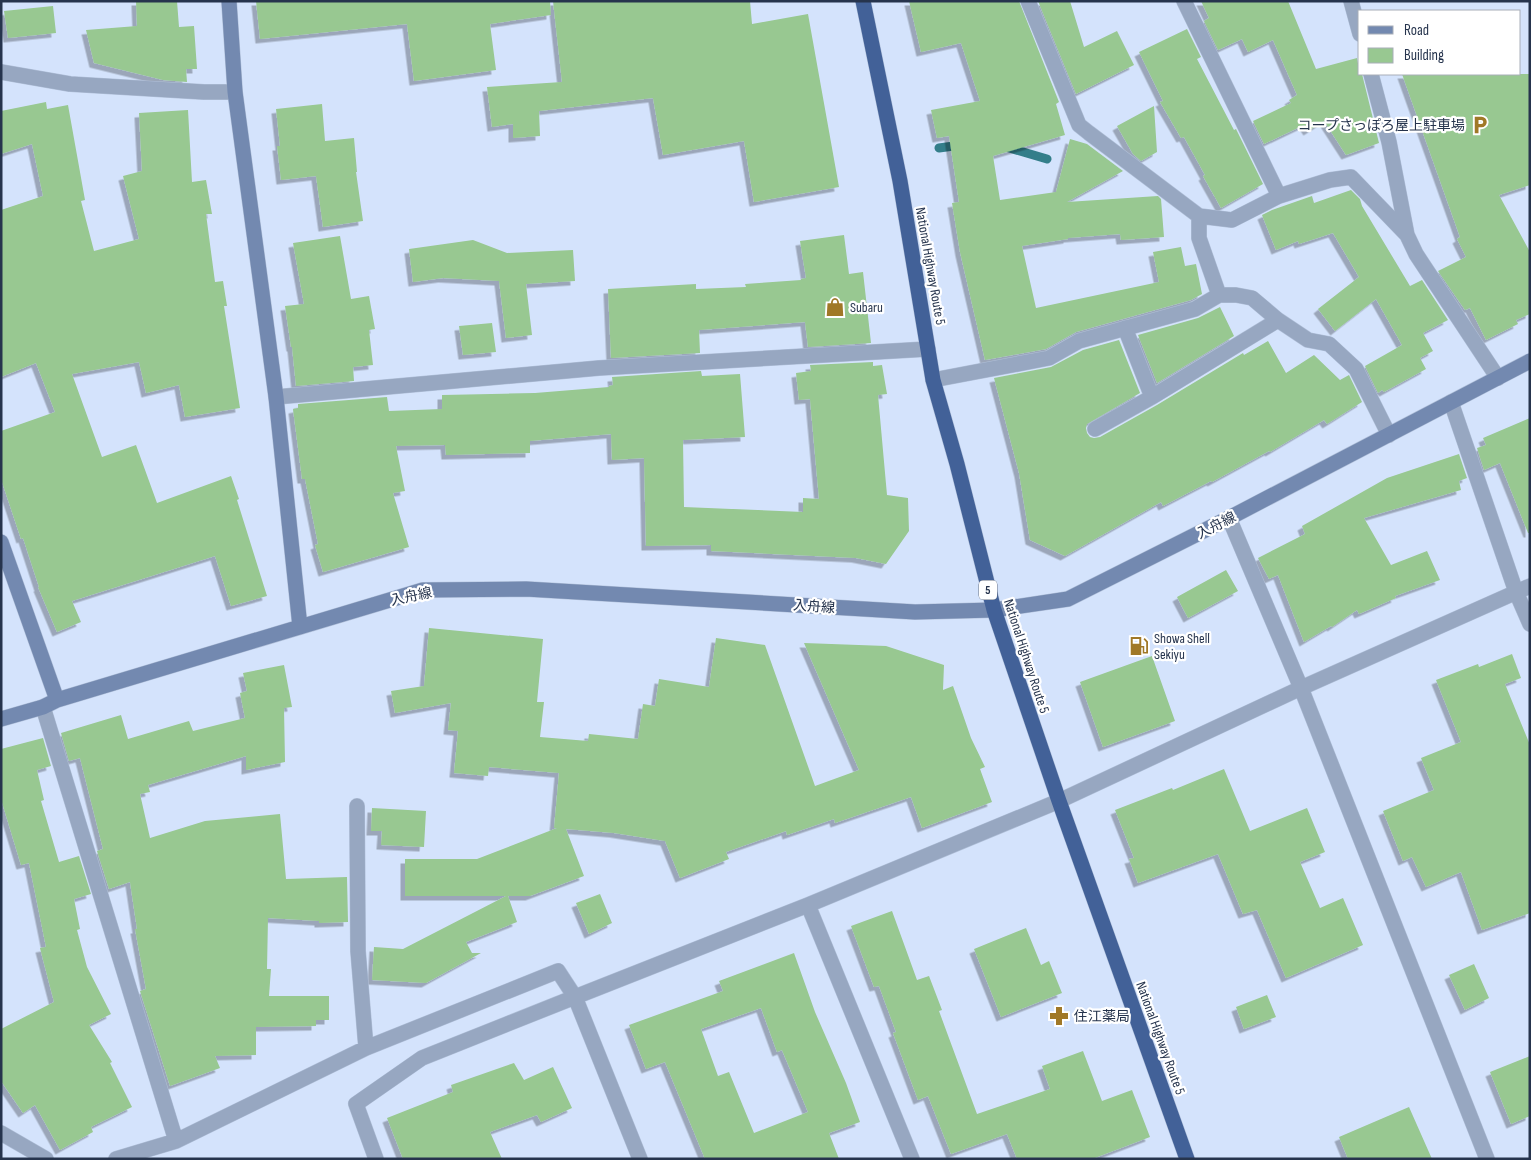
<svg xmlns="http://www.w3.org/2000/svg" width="1531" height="1160" font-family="'Sofia Sans Condensed','Noto Sans JP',sans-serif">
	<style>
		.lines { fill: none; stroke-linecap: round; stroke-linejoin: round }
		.stream { stroke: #337e8a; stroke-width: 9 }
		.building { fill: #98c891; fill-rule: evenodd; filter: url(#shadow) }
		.street-casing { stroke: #b1c0d9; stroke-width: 16 }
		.secondary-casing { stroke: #b1c0d9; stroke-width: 16 }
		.highway-casing { stroke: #b1c0d9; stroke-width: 16 }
		.street { stroke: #97a7c1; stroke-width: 15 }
		.secondary { stroke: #7389b0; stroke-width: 15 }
		.highway { stroke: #426198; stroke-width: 15 }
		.labels { text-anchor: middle; stroke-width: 4.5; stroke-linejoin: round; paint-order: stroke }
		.shield { fill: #fff; stroke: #677182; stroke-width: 1 }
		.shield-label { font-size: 12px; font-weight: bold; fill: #26344d }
		.poi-label { font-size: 14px; fill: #26344d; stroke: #fff; text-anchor: start }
		.street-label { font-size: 14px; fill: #26344d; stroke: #fff }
	</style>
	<defs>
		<filter id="shadow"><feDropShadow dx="-4.5" dy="4.5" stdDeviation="0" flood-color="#0004"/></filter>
	</defs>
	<rect width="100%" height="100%" fill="#d4e3fc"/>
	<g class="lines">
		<path class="stream" d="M1006,147L1047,159
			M939,148L961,145"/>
	</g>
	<path class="building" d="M136,1H177L179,27L194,26L197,69H186L187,82L163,80L94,63L86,30L137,26Z
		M256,1H550L551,15L490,24L496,70L414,81L407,24L260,39Z
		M553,1H750L752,24L808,14L839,187L754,202L744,141L663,155L653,98L539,111L540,136L513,138V124L492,127L487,87L562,82Z
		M909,1H1019L1059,102L1056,104L1065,135L993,156L1000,200L1056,192L1070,139L1087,144L1123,171L1067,202L1158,196L1161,199L1164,237L1121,240L1120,234L1068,238V239L1022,246L1036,308L1159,282L1153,252L1181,247L1185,266L1196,264L1202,294L1191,300L1076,332L1046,349L985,360L960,252L952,203L959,202L949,136L937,138L931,110L980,101L961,43L921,52Z
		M1038,1H1070L1084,47L1117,31L1134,65L1076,94Z
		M1201,1H1288L1316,69L1357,58L1360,74H1362L1379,143L1346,155L1324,121L1308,131L1304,125L1264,144L1253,121L1291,103L1289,100L1297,95L1273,40L1248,52L1242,39L1218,50L1204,21L1209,18Z
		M53,6L56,33L8,38L4,11Z
		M1187,29L1201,57L1197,59L1234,130L1236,129L1263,184L1221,208L1203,176L1205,175L1184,137L1181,138L1160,102L1163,101L1139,52Z
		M1402,74H1530V185L1499,195L1530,252V314L1516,320L1518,324L1486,340L1470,308L1465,310L1438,271L1466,257L1457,239L1460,237Z
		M46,102L47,109L68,105L85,200L81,201L94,251L139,239L123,176L142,171L139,113L188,110L192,182L206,180L212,214H206L215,282L223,281L227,306H224L240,408L185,417L179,385L146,393L139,362L72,374L102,457L136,445L157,503L231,476L239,499L237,500L267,596L231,606L215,556L72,601L81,622L57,632L38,587H39L23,538L21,539L1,479V431L55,412L36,363L1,377V210L43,196L32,144L1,154V111Z
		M322,104L325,141L354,138L357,172H356L363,221L323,227L316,176L281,180L277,146H280L276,109Z
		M1154,106L1157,152L1141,161L1133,154L1117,126Z
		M1351,190L1360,199L1362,206L1410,286L1422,280L1448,320L1423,333L1433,351L1420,358L1426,369L1384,392L1382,390L1378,393L1365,366L1402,345L1376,299L1335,331L1318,309L1359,277L1333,233L1299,244L1298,241L1276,250L1262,215L1272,210L1312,196L1314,203Z
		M844,235L849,274L863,272L871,343L808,347L805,322L699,330L700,353L611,358L608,289L696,284V289L746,287L745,284L801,280V279L806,278L800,241Z
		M340,236L351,299L369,296L375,329L369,330L373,365L353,367L354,381L296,386L292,347H291L285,306L304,304L293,243Z
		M473,240L507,253L573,250L575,281L526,284L532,335L506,338L499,281L443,278L413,282L409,249Z
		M1220,307L1234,336L1157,383L1138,335L1198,318Z
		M492,323L496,352L463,355L459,326Z
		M1119,340L1140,393L1087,424L1086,428L1087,433L1090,437L1094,438L1100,437L1157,405L1243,353L1244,355L1268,341L1286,373L1314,355L1340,380L1349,375L1362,402L1327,424L1324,420L1270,452L1269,451L1212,482L1211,481L1163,506L1161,502L1065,556L1030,540L1019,473L994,378L1051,367L1083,350Z
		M873,362V366L882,365L887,394L878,395L887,495L908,498L909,531L886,564L856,558L711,551V545L646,546L644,458L612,460L611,434L530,441V453L446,455L445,445L396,446L405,491L393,493L409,547L323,572L315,545L318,544L305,479H302L293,409L298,408V404L387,397L389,411L442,409V395L535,393L609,387V386L613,385L612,377L701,371L702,376L740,374L745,437L683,440L684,507L803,512V498L819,499L810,399L799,400L796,373L811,371L810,365Z
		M1530,418V533H1528L1500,463L1484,470L1477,448L1486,445L1483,438Z
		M1459,454L1467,478L1459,481L1461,490L1364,518L1391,565L1427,551L1440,580L1395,596L1396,598L1359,614L1357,610L1332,627L1331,626L1304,642L1278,575L1269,579L1258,558L1305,534L1302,526L1387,478Z
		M1226,570L1238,591L1188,618L1177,597Z
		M429,628L543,639L537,702H544L540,737L588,741L589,734L638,739L643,704L655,706L659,679L709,687L716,638L765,645L815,786L859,770L804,643L886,646L944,665L943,690L953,686L971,738L985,767L980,769L992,802L922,828L911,797L835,823L834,819L787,835L786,831L726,852L729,859L680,878L665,841L614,833L566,829L584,876L530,896H508L517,922L466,942L472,953H481L426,983L372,980L374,947L403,949L506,896H405V859H477L557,828H554L559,773L489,767L488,776L454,773L458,731L448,730L451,703L395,713L391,691L424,686Z
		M1512,654L1521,678L1505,684L1530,745V913L1482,930L1461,872L1426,887L1412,857L1403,861L1383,811L1434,790L1421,758L1461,742L1436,680L1478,664L1479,667Z
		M1152,656L1175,721L1103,747L1080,682Z
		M284,665L292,707L284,708L285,762L246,770V756L148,785L150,792L140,794L150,838L205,821L280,814L286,879L347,877L348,922L319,923V921L268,918L267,969H271L269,996H329V1020H316V1026L256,1027V1055L215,1056L220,1068L170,1086L140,991L146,989L135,929H137L130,882L109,889L97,851L103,849L80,758L69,761L61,733L121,715L128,739L189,721L193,731L245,718L240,693L247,691L243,673Z
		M43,738L51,766L37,770L44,800L41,801L59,862L79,856L91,894L74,899L80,929L77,930L87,967L111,1014L89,1025L112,1062L110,1063L132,1107L91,1127L93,1132L60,1150L35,1105L23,1113L1,1081V1029L54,1002L40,948L46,947L29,863L21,865L1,799V749Z
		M1224,769L1250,831L1307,808L1325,852L1300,862L1320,908L1343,898L1363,945L1286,978L1257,910L1243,914L1218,854L1138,883L1129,859L1134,858L1115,810L1172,788L1173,790Z
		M372,808L426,811L424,847L381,845L382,831H371Z
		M600,894L612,923L589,934L576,903Z
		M892,911L917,980L929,976L942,1010L939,1011L977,1114L1050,1089L1042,1066L1083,1051L1102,1101L1132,1090L1150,1137L1092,1159H1017L1007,1134L951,1154L928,1096L918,1100L893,1033L896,1032L879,986L874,987L851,926Z
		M1026,928L1041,965L1049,961L1062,993L1001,1017L974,949Z
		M794,953L815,1012L846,1083L860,1122L829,1133L839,1159H705L665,1062L646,1069L629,1025L723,991L719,981ZM761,1008L777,1052L782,1050L808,1112L754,1133L729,1072L718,1076L701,1029Z
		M1474,964L1489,998L1465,1010L1449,975Z
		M1267,995L1276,1017L1244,1029L1236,1007Z
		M1530,1056V1116L1511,1124L1490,1072Z
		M514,1063L524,1080L553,1067L572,1108L541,1122L537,1115L490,1132L502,1159H403L387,1118L453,1092L451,1085Z
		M1409,1107L1432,1159H1348L1339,1137Z"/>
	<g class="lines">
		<g class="street-casing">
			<path id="street" d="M1028,1L1079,125L1089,133L1199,216L1232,220L1279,196
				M1184,1L1279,196L1330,180L1351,177L1407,235
				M1351,1L1360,34
				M1,72L70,84L204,92H235
				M1371,74L1389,142L1407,235L1416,254L1498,378
				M1199,216V238L1219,295
				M1125,328L1152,397
				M933,380L1049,358L1079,341L1195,309L1219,295H1236L1252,298L1278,320L1308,340L1329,344L1356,369L1389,435
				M276,397L599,368L928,349
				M1451,402L1516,592L1530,624
				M1095,429L1152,397L1278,320
				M1229,518L1301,688L1487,1159
				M43,707L176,1141
				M357,806L358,951L366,1048
				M808,905L912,1159
				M1,1133L46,1159
				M116,1159L176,1141L366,1048L558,971L575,997L808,905L1059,801L1301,688L1530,586
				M376,1159L356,1104L422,1058L575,997L640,1159"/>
		</g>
		<g class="secondary-casing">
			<path id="secondary" d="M229,1L235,92L276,397L300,627
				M1,542L57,700
				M1,719L43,707L57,700L423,590L526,589L915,612L994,610L1068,599L1229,518L1530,361"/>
		</g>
		<g class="highway-casing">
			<path id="highway" d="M863,1L900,181L933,380L957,464L994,610L1059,801L1187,1159"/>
		</g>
		<use href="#street" class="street"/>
		<use href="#secondary" class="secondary"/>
		<use href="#highway" class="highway"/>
	</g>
	<defs>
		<g id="parking-bare" transform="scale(1.5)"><path d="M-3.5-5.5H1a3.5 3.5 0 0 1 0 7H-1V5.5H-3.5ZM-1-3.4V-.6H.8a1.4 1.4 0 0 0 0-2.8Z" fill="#a07827" stroke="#fff" stroke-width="2.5" paint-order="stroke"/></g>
		<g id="shop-bare" transform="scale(1.5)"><path d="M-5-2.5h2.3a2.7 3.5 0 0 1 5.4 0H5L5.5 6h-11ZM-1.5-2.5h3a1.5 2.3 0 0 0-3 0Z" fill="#a07827" stroke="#fff" stroke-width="2.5" paint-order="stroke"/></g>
		<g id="fuel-bare" transform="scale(1.5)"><path d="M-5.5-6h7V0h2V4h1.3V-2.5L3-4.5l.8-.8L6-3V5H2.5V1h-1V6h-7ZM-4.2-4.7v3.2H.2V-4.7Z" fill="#a07827" stroke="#fff" stroke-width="2.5" paint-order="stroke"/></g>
		<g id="pharmacy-bare" transform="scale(1.5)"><path d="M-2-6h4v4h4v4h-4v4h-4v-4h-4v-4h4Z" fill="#a07827" stroke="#fff" stroke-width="2.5" paint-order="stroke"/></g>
	</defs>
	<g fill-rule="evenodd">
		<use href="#parking-bare" x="1480" y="125"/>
		<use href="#shop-bare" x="835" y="307"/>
		<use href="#fuel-bare" x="1139" y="646"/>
		<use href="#pharmacy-bare" x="1059" y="1016"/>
	</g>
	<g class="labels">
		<rect class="shield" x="979" y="580.5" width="18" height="19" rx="4"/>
		<g class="shield-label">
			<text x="988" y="594">5</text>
		</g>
		<g class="poi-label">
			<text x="1465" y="130" text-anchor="end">コープさっぽろ屋上駐車場</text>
			<text x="850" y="312">Subaru</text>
			<text x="1154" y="643">Showa Shell<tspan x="1154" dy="16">Sekiyu</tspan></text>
			<text x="1074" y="1021">住江薬局</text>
		</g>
		<g class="street-label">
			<text transform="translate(931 266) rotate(80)" y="5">National Highway Route 5</text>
			<text transform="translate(1216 525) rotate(-27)" y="5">入舟線</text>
			<text transform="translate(411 596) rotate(-12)" y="5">入舟線</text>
			<text transform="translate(814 606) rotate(4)" y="5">入舟線</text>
			<text transform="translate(1027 656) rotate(72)" y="5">National Highway Route 5</text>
			<text transform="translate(1161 1038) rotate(70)" y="5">National Highway Route 5</text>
		</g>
	</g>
	<rect width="1531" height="1160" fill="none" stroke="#26344d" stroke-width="5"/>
	<rect x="1358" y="10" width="162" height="65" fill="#ffffff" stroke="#a8aeb8"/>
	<rect x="1368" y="26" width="25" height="8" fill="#7389b0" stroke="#a8aeb8"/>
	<text x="1404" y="35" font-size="15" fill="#26344d">Road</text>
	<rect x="1368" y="48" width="25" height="15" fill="#98c891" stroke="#a8aeb8"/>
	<text x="1404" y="60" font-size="15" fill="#26344d">Building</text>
</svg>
